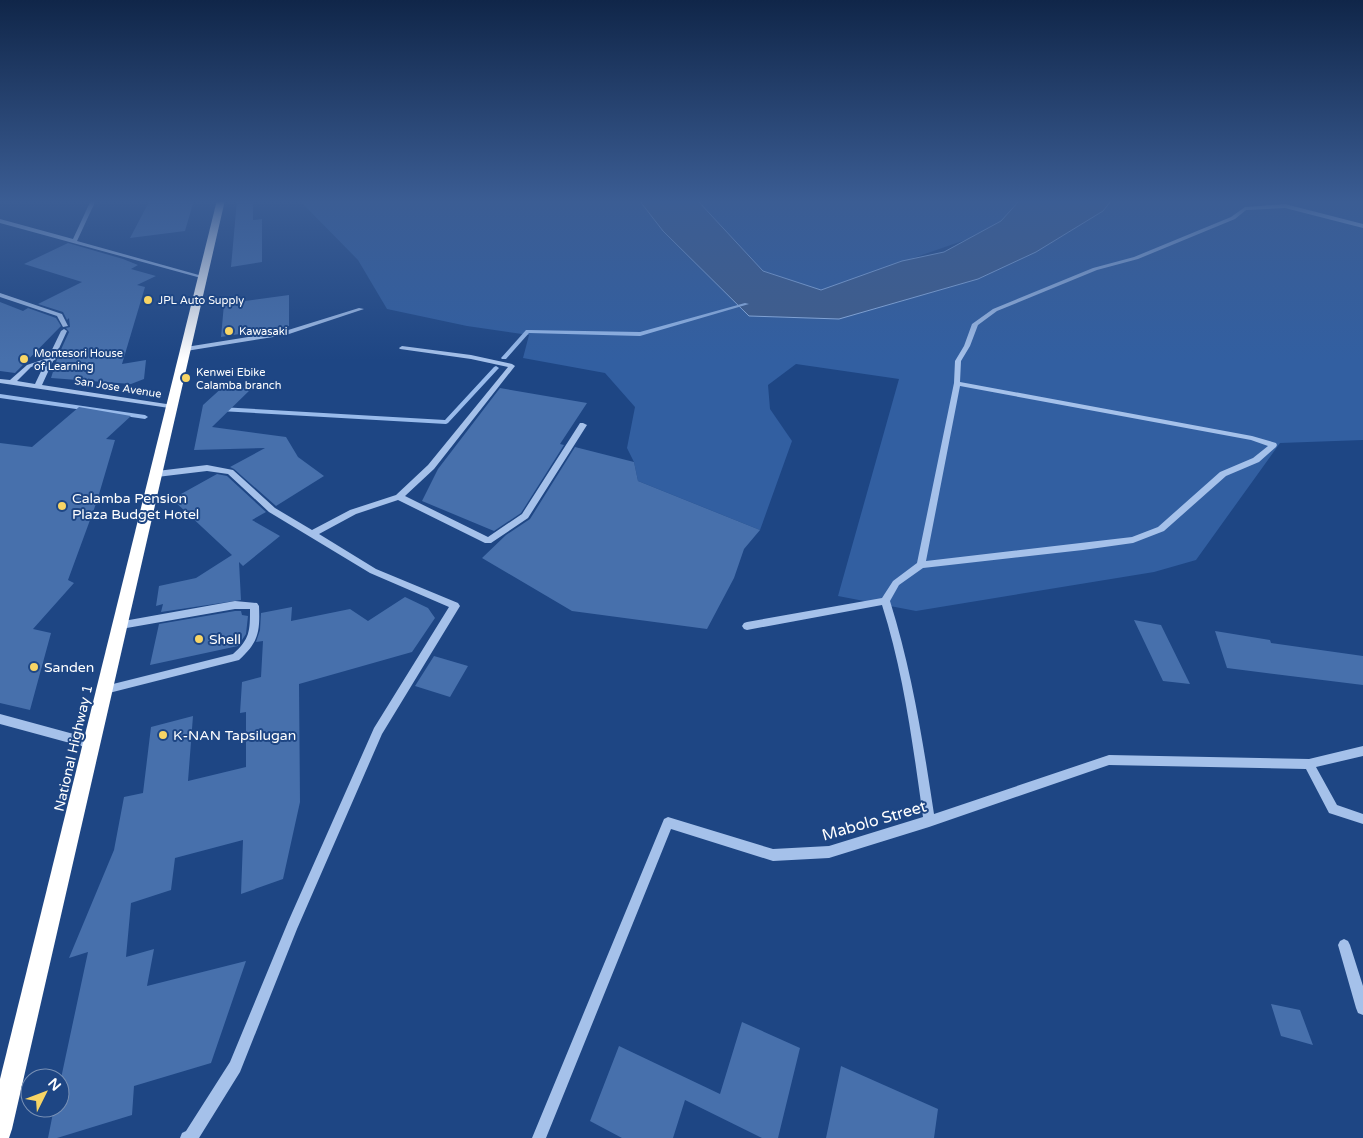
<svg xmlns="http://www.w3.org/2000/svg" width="1363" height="1138" font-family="'Varela Round',sans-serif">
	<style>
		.green { fill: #325fa1 }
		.water { fill: #405d8b; stroke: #99bbeb }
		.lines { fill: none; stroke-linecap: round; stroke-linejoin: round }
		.stream { fill: #99bbeb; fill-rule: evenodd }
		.building { fill: #4770ac }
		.minor { fill: #a5c1ea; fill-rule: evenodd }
		.highway { fill: #fff; fill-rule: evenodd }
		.poi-dot { fill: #f8d565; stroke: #1e4684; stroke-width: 2 }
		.labels { text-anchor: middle; stroke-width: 4; stroke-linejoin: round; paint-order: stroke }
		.far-poi-label { font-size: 11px; fill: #fff; stroke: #1e4684; text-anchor: start }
		.far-street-label { font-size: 11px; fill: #fff; stroke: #1e4684 }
		.poi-label { font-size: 14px; fill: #fff; stroke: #1e4684; text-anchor: start }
		.street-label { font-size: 14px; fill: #fff; stroke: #1e4684 }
		.near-street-label { font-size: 16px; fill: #fff; stroke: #1e4684 }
	</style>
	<rect width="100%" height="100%" fill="#1e4684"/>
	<path class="green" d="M302,200H639L663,231L749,316L839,319L978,279L1036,252L1103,211L1112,200H1363V440L1280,443L1196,560L1154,572L916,611L838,596L899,379L796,364L768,385L770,409L792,441L760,530L638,481L634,462L627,448L635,407L605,373L523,358L529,335L467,326L387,309L358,260L301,202Z
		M697,200H1020L1001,221L968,239L821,290L763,271Z"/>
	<path class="water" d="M639,200H697L763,271L821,290L902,261L944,252L1001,221L1020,200H1112L1103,211L1036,252L978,279L839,319L749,316L663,231Z"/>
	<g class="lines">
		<path class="stream" d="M745,303L749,304L640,336L529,333L506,359H502L501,358L526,330H528L640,332Z
			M496,366L499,368L498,369L448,423L446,424L220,411L217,409L220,407L445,420L494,367Z
			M0,394L145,415L148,417L145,419L0,398Z"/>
	</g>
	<path class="building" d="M150,200H194L185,231L130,238Z
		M237,200H253V220L262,219V262L231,267Z
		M68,243L123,259L138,265L131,269L156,276L137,285L145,287L122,364L146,360L144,379L131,384L51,378L58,356L69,332L66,328L70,327L69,318L67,320L63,312L38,304L82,282L24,264Z
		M289,295V326L221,337L224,304Z
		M0,302L23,311L28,308L56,318L61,326L15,373L0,371Z
		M225,385L251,389L212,427L286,437L298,457L324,476L276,506L234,469L230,467L265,448L194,450L203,405Z
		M500,388L587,403L560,444L564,445L521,513L494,531L422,501L438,469Z
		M79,407L131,416L106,439L115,440L97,501L68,580L74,583L33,629L51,633L30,710L0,703V443L32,447Z
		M575,447L634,462L638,481L760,530L744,549L734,578L707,629L572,611L482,558L506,535L530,519Z
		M217,474L227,476L266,512L252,520L280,536L243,566L239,562L241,600L161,612L163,604L156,606L159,586L196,578L232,555L172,499Z
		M405,597L428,608L435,618L412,652L299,684L300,802L283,879L241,894L243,840L175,858L171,890L131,903L126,957L154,949L147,986L246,961L211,1063L134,1086L132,1115L57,1138H48L54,1108H60V1083L88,952L69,958L114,850L124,797L143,793L151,727L193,716L188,781L246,767V712L240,713L242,682L261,677L263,641L256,642L260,630L261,613L292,607L291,621L350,609L368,621Z
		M235,611H241L242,615L248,616L246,634L238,646L150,665L159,624Z
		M1134,620L1161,625L1190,684L1163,681Z
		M1215,631L1270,640L1271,643L1363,656V685L1227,668Z
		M434,656L468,666L450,697L415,686Z
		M1271,1004L1300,1010L1313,1045L1281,1036Z
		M742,1022L800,1048L778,1138H762L685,1100L673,1138H622L590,1121L619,1046L720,1094Z
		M841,1066L938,1109L934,1138H826Z"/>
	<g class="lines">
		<path class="minor" d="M91,200H96L77,241L206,277L201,278L0,223V219L73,239Z
			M1285,204L1363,224V228L1285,208L1246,210L1235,219L1138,259L1097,270L997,311L978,325L970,346L961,361L960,382L1252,436L1276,443L1277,445L1276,447L1259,462L1226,476L1164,531L1133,543L1083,550L923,568L899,585L890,601C912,671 923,742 934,814L1109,755L1309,759L1363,746V756L1316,767L1337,805L1363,814V824L1329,813L1306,769L1109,765L929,827L829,858L773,861L671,829L546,1138H532L664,819L668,817L773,849L829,846L923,817C913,746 904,674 882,605L747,630L744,629L742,626L744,623L747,622L882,598L893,581L917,563L954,383L955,361L964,346L972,324L993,309L1093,268L1134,257L1231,217L1245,207ZM960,386L1251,440L1268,446L1253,458L1220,472L1158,527L1132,537L926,561Z
			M0,293L62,314L68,326L63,327L57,316L0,297Z
			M359,308L364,309L286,335L186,351L183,349L186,347L285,331Z
			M64,329L67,331L55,357L56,359L53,361L42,385L173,405L177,407L176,409L0,383V379L10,380L27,365L48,358L61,331ZM45,363L35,384L17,381L31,367Z
			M402,346L471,355L512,364L515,366L434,469L405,496L488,537L522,514L580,423H583L587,425L528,518L491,543H485L398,500L356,514L319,534L376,569L458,603L460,606L382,734L297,929L240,1072L199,1138H180L182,1133L186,1131L230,1062L288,922L374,728L449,607L370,573L269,512L228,474L207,471L157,477L153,474L157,471L207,465L233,470L275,508L312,530L350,510L396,495L428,465L508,367L471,359L400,349L399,348Z
			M235,601L257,603L259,606C260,631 259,642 239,660L105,694L101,693L100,690L101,687L233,654C250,639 250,631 250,609H235L121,629L118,628L116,625L118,622Z
			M0,714L92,739L96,741L97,744L96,747L92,749L0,724Z
			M1344,939L1348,941L1350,945L1363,986V1015L1358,1013L1356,1008L1338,945L1340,941Z"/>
		<path class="highway" d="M217,200H225L12,1129L9,1138H0V1079Z"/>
	</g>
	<linearGradient id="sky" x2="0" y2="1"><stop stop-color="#102649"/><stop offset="0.56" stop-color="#3b5d94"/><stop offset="1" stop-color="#3b5d94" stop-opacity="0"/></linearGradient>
	<rect width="1363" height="360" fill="url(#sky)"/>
	<g class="poi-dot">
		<circle cx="148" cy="300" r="5"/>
		<circle cx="229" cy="331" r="5"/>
		<circle cx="24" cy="359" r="5"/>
		<circle cx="186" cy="378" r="5"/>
		<circle cx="62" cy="506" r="5"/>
		<circle cx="199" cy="639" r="5"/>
		<circle cx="34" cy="667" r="5"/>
		<circle cx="163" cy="735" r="5"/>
	</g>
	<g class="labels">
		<g class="far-poi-label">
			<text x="158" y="304">JPL Auto Supply</text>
			<text x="239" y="335">Kawasaki</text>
			<text x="34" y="357">Montesori House<tspan x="34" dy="13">of Learning</tspan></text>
			<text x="196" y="376">Kenwei Ebike<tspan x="196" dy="13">Calamba branch</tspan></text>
		</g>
		<g class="far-street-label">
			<text transform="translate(118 387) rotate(9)" y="4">San Jose Avenue</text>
		</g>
		<g class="poi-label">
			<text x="72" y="503">Calamba Pension<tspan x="72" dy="16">Plaza Budget Hotel</tspan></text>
			<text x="209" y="644">Shell</text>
			<text x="44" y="672">Sanden</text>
			<text x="173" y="740">K-NAN Tapsilugan</text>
		</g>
		<g class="street-label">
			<text transform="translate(73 748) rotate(-77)" y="5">National Highway 1</text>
		</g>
		<g class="near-street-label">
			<text transform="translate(874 820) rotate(-16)" y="6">Mabolo Street</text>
		</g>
	</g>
	<g transform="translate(45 1093) rotate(48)"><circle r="24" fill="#1e4684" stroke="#7890b5"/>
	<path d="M0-4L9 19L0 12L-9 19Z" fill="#f8d565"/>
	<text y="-8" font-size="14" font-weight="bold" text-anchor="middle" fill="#ffffff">N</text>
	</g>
</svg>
